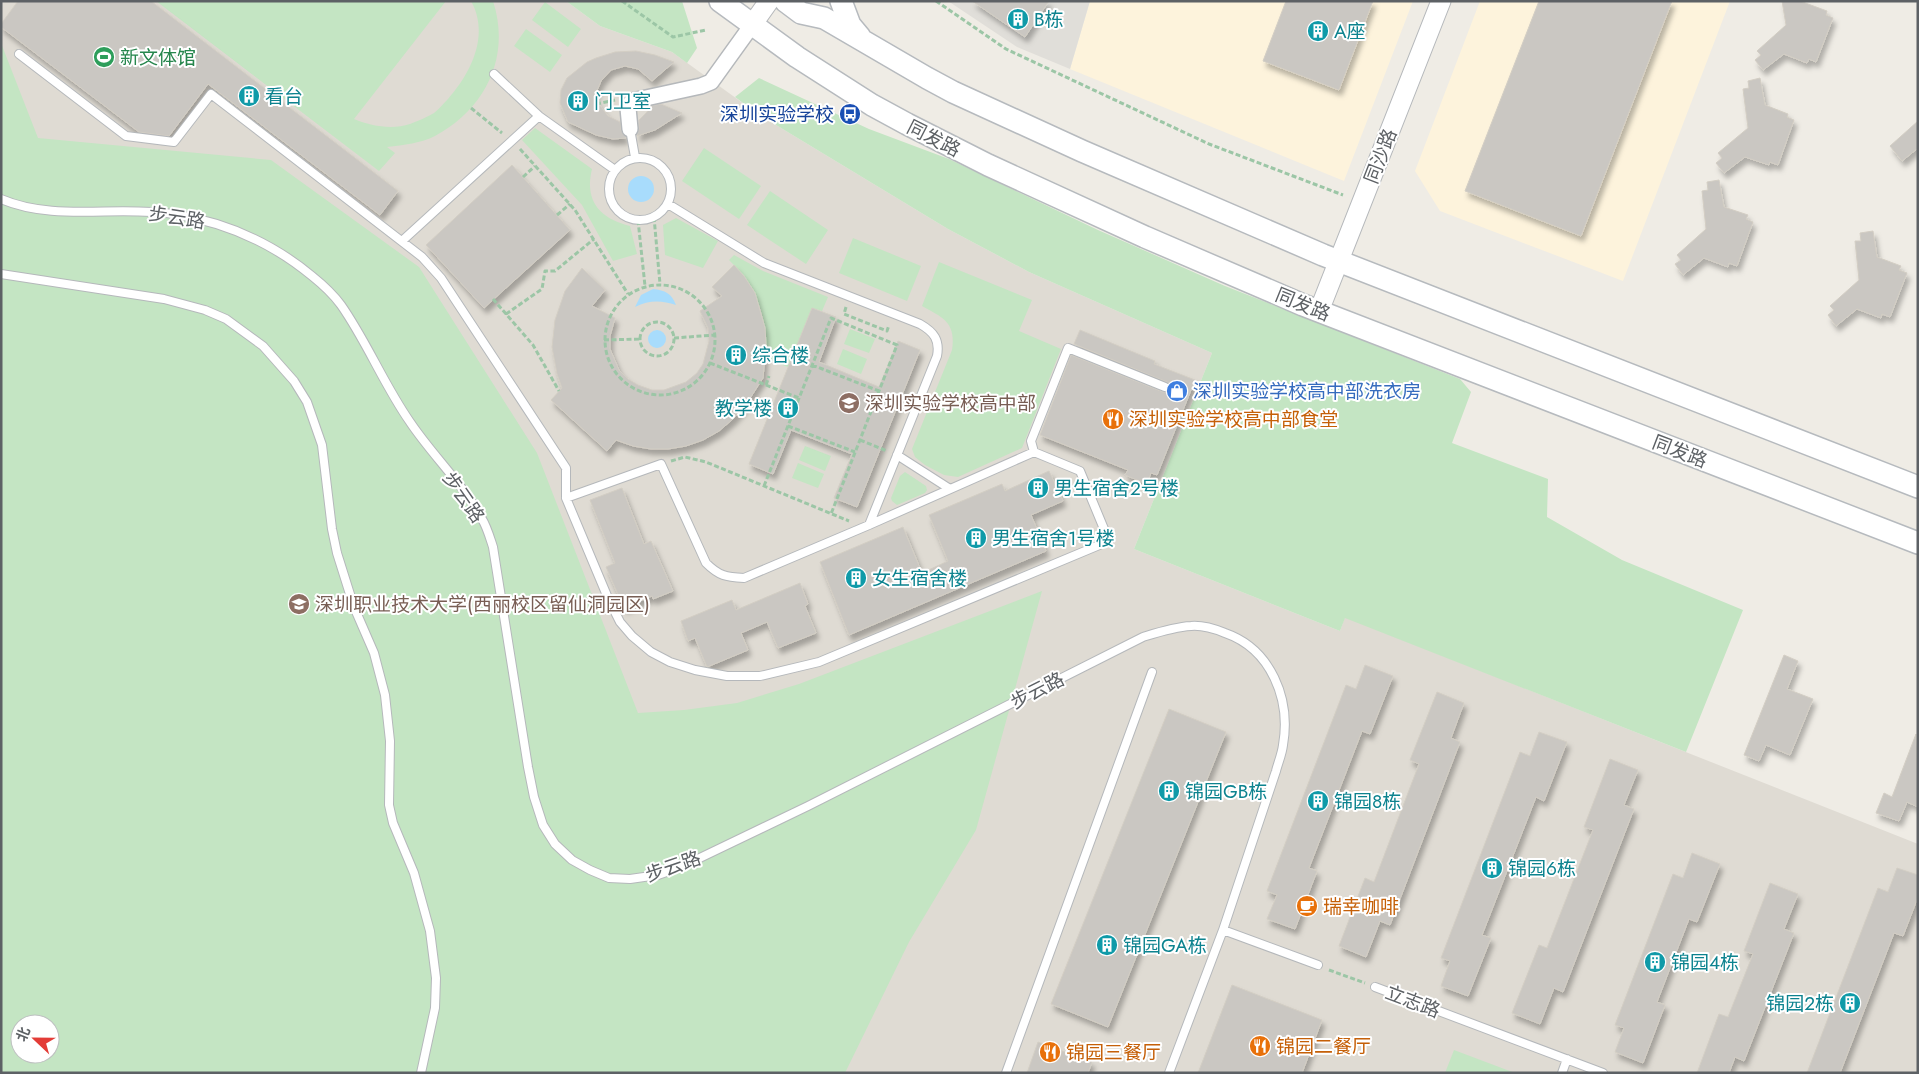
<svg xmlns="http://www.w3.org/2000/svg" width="1919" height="1074" font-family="Jost,'Noto Sans SC',sans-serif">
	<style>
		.commercial { fill: #fdf3dc }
		.industrial { fill: #e0ded9 }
		.education { fill: #dfdbd3; fill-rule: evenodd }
		.green { fill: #c4e5c3; fill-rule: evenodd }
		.water { fill: #a8dcfc }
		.building { fill: #cac7c2; stroke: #d3cec4; filter: url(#shadow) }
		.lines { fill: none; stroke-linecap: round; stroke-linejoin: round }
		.service-casing { stroke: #b5b8bb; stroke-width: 10 }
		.minor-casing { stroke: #b5b8bb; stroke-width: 18 }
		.tertiary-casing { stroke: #b5b8bb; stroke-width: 21 }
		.secondary-casing { stroke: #b6babe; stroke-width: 24 }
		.path { stroke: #9cc6a6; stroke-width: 3; stroke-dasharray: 5 2.5; stroke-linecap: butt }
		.service { stroke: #fff; stroke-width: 8 }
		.minor { stroke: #fff; stroke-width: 15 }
		.tertiary { stroke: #fff; stroke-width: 19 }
		.secondary { stroke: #fff; stroke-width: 21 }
		.labels { text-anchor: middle; stroke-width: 4; stroke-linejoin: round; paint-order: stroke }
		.culture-label { font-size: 19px; fill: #0d838f; stroke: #fff; text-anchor: start }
		.leisure-label { font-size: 19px; fill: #27864d; stroke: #fff; text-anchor: start }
		.transit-label { font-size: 19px; fill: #164399; stroke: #fff; text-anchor: end }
		.street-label { font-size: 19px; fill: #5d6165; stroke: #fff }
		.shop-label { font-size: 19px; fill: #366cbe; stroke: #fff; text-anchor: start }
		.education-label { font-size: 19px; fill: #785e54; stroke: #fff; text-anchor: start }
		.food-label { font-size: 19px; fill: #c56008; stroke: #fff; text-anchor: start }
	</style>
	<defs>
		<filter id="shadow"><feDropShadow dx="3" dy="5.5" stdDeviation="2.5" flood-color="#0004"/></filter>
	</defs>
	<rect width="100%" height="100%" fill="#efece5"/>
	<path class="commercial" d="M1090,1H1413L1344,181L1070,69Z
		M1480,1H1730L1623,281L1440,211L1415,171Z"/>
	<path class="industrial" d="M948,1H1090L1070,69L1017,47Z"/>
	<path class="education" d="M1,1H566L600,26L672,52L758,114L948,229L1029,272L1212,353L1134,549L1340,631L1345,617L1918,844V1073H1ZM20,1024H50V1054H20Z"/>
	<path class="green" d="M156,1H446L354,119C371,126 392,130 410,124C418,121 427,117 434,113C439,109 444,103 448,99C471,73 490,35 471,1H493C511,56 486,109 435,136C421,143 404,145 387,147L395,153L379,171Z
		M566,1H682L697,48L687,63L672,52L600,26Z
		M545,2L581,29L568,47L532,20Z
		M526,29L562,55L550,72L514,46Z
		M1,43L38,138L271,160L419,267L537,453L638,713L684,710L737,703L799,684L1042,591L976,830L909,942L845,1073H1ZM20,1024H50V1054H20Z
		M759,78L869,129L949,159L1098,230L1225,286L1460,379L1471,392L1452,443L1548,479L1547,517L1622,560L1743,610L1686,752L1345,618L1340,631L1134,549L1212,353L1029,272L948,229L758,114L735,97Z
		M535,128L592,169C584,201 600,219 630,226L637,254L613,261L582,205L522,140Z
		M704,148L761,186L739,219L682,181Z
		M770,191L828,230L806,264L747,225Z
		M676,218L718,241L703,268L665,255L663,225Z
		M853,238L921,266L907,301L839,273Z
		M734,255L763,271L828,297L822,311L812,308L788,367L765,359C769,320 757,287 729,260Z
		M939,262L1032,300L1019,331L1061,349L1022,448L958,477L944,475L925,465L915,457L912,449L952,350C956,323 944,318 922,306Z
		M850,329L875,339L869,353L844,344Z
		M843,349L867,359L861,374L837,364Z
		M805,446L831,456L825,471L799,460Z
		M798,463L824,474L818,488L792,478Z
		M905,472L926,486L927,490L925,493L897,505L892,501L891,498L900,476Z
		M1454,1050L1515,1073H1445Z"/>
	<path class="water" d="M628 189a13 13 0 1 1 26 0a13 13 0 1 1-26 0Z
		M653,289C665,290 672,294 676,305C661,300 649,300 635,307L641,295Z
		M648 339a9 9 0 1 1 18 0a9 9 0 1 1-18 0Z"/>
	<path class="building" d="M18,1H151L398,191L380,215L208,84L169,136L139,132L1,27V24Z
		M972,1H1049L1025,37Z
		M1286,1H1373L1339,90L1263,61Z
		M1539,1H1672L1581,236L1465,191Z
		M1782,1H1800L1827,11L1826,15L1833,18L1816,62L1809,59L1807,63L1784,54L1763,70L1755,60L1761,55L1757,51L1786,25Z
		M636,51L655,55L674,62L652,81L638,69L625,66L611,70L601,81L594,98L608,116L620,122L621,130L626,138L613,139L596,135L568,122L560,103L561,90L567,78L587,62L596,58L615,52Z
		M1760,78L1765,105L1788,114L1787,117L1794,120L1778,165L1770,162L1769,165L1745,157L1724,173L1716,163L1722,158L1718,153L1748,128L1743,89L1749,88L1748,81Z
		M661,104L682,113L655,130L637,136L639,129V120L647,112L651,106Z
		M1918,121V148L1902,161L1890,146Z
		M512,165L570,230L484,308L426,245Z
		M1719,180L1724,207L1748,215L1746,219L1753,222L1737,266L1729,263L1728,267L1704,258L1683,275L1675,264L1681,260L1677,255L1706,229L1702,191L1708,190L1707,182Z
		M1873,231L1877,257L1901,266L1899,270L1907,273L1890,317L1882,314L1881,318L1857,309L1836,326L1828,315L1834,310L1830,306L1859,280L1855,241H1861L1860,233Z
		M734,265L744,276L755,293L765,328L766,345L763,378L745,406L733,419L719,431L703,440L686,446L668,449H651L633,446L616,440L607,451L551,400L562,388L557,374L552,347L555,320L565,291L582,268L605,290L592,306L615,318L610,336V349L619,370L628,379L638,385L652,390H664L686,382L697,373L703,364L709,341L708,328L700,311L722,296L712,287Z
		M812,308L836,317L819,362L879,387L898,341L920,350L857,507L834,498L852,454L791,430L773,474L749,464Z
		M1080,330L1155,361L1154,364L1195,380L1157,475L1151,473L1147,484L1125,475L1128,470L1040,435L1071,355L1163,392H1168L1170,389V384L1167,382L1074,344Z
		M1049,471L1063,501L1031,515L1046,551L849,635L820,562L903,527L922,573L948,561L929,515L1002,484L1005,491Z
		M622,488L644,544L651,541L673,591L653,599L652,596L624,608L606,567L615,563L590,500Z
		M800,583L808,604L805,606L816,633L778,648L767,622L741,633L748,650L707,667L695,638L688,641L681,621L732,600L736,610Z
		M1784,655L1798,661L1787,689L1813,699L1790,755L1766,745L1759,761L1744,755Z
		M1365,665L1393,676L1370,734L1362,731L1309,868L1317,871L1295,929L1267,919L1277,895L1267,891L1346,685L1356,689Z
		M1437,692L1464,703L1451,738L1460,742L1390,925L1380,921L1366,957L1339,946L1365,878L1374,882L1419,764L1410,760Z
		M1169,709L1226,732L1108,1027L1051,1004Z
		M1539,732L1567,742L1544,801L1536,797L1482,935L1491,938L1468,996L1441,986L1450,961L1441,958L1520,752L1530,756Z
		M1916,734L1918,807L1907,802L1899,821L1876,813L1884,793L1892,797Z
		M1610,759L1638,770L1624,805L1634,809L1563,992L1554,988L1540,1024L1512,1013L1539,945L1547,948L1593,830L1584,827Z
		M1692,853L1720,864L1697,922L1689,919L1657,1002L1665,1005L1643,1063L1615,1052L1624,1028L1615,1025L1673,874L1683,878Z
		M1897,868L1918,875V897L1903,936L1894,933L1840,1073H1807L1878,888L1888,892Z
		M1770,883L1798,894L1784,929L1794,933L1744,1061L1735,1057L1729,1073H1697L1719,1014L1728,1017L1753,954L1744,951Z
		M1232,985L1322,1020L1302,1073H1198Z
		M1038,1042L1092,1062L1088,1073H1027Z"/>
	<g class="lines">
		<g class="service-casing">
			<path id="service" d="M19,54L126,136L174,142L211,94L422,257L441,278L566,468V498
				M494,74L539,116
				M630,129L635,157
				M609 189a31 31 0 1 1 62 0a31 31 0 1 1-62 0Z
				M1,199C55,222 116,205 173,214C225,222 271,242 312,276C322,284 333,294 341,305C367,342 384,385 410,422C432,455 463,484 482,519C487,527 490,538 493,547L528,767L534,797L543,825L555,844L572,860L590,870L609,878L630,879L658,875L681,867L808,806L1143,637C1159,632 1174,627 1191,626C1203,625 1215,629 1225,633C1271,649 1291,699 1283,745C1282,754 1278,763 1276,771L1223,930L1169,1073
				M668,204L764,263L920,324C934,332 940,340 937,356L869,525
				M402,241L539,116L615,170
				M1,274L164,299L205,310L226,319L263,346L294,381L307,402L322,445L332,529L337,553L354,607L374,653L385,695L390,741L389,805L393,823L414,873L430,931L436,978L435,1008L421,1073
				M1034,452L1080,471L1109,541L819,662L760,676H727L695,670L670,662L651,652L632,636L620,622L608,598L566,498L661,464L706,563C719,576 726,577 744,578L869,525Z
				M1034,452L1031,441L1068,348L1165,387
				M897,455L950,489
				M1223,930L1318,965
				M1375,987L1603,1073
				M1006,1073L1152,672
				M1562,1073L1567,1059"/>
		</g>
		<g class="minor-casing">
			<path id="minor" d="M630,129L628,108L632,101L701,86L711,82L752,25"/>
		</g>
		<g class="tertiary-casing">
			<path id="tertiary" d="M752,25L769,1
				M1319,311L1441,1"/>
		</g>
		<g class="secondary-casing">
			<path id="secondary" d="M720,1L797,57L872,105L907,124L988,165L1145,237L1303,305L1918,543
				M785,1L801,13L824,18L927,78L953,92L1082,151L1323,255L1918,487
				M841,1L850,25L860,37"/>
		</g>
		<path class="path" d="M622,1L673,37L706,30
			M936,1L1006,49L1209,144L1343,195
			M596,104L615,100
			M471,108L502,133
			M520,149L575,210L628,294
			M523,177L535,166
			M557,215L570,204
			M654,217L660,284
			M638,220L645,286
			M605 340a55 55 0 1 1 110 0a55 55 0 1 1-110 0Z
			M493,299L533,345L559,391
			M846,307L844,314L887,331L889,325
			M506,314L542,289L545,271H555L594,239
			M640 339a17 17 0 1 1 34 0a17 17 0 1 1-34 0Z
			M674,338L715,335
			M604,340L640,339
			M710,363L799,398
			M812,365L879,391
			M766,385L769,376
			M788,426L855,452
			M860,440L887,451
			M671,461L685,457L706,462L849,521
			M764,486L831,318L897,345L831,514
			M1329,970L1365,983"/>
		<use href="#service" class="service"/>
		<use href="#minor" class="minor"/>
		<use href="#tertiary" class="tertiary"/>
		<use href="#secondary" class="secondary"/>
	</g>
	<defs>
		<g id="building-disc" transform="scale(1.125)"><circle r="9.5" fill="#0f9aa8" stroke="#fff"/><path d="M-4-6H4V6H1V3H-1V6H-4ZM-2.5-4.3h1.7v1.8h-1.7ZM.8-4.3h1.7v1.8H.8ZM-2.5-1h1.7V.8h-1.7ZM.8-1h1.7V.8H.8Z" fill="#fff"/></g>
		<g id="stadium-disc" transform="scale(1.125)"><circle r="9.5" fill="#2e9e5b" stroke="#fff"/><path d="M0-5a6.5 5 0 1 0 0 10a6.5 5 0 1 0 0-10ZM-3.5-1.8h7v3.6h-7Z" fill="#fff"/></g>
		<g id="bus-disc" transform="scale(1.125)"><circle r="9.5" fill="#1a4fb4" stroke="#fff"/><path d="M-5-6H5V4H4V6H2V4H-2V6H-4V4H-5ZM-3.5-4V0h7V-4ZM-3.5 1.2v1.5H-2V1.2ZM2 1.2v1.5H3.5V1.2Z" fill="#fff"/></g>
		<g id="shop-disc" transform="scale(1.125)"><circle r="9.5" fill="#3f7fe0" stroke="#fff"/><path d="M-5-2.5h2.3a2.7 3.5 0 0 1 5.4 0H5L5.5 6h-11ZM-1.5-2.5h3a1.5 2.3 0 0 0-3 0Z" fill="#fff"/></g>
		<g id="school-disc" transform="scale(1.125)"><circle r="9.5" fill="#8d6e63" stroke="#fff"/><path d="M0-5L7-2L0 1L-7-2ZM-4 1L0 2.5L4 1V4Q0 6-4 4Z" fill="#fff"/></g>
		<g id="restaurant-disc" transform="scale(1.125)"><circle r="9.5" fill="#e8710a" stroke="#fff"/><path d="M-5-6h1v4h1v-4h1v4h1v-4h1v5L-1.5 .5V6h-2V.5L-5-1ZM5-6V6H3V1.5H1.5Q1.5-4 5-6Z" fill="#fff"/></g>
		<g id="university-disc" transform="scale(1.125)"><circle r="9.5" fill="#8d6e63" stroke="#fff"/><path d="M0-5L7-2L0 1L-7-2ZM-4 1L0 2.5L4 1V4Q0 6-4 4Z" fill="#fff"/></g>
		<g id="cafe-disc" transform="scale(1.125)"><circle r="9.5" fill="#e8710a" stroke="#fff"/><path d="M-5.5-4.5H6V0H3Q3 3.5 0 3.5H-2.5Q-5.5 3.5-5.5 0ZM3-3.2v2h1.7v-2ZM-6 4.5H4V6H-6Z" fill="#fff"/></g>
	</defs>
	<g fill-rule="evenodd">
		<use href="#building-disc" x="1018" y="19"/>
		<use href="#building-disc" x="1318" y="31"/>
		<use href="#stadium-disc" x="104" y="57"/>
		<use href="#building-disc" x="249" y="96"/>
		<use href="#building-disc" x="578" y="101"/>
		<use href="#bus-disc" x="850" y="114"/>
		<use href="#building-disc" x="736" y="355"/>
		<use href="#shop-disc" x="1177" y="391"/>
		<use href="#school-disc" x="849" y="403"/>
		<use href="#building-disc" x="788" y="408"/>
		<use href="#restaurant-disc" x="1113" y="419"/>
		<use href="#building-disc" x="1038" y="488"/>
		<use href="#building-disc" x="976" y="538"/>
		<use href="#building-disc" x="856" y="578"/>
		<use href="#university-disc" x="299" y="604"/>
		<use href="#building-disc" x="1169" y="791"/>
		<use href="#building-disc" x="1318" y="801"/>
		<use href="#building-disc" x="1492" y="868"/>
		<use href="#cafe-disc" x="1307" y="906"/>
		<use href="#building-disc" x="1107" y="945"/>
		<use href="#building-disc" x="1655" y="962"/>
		<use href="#building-disc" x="1850" y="1003"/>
		<use href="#restaurant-disc" x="1260" y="1046"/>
		<use href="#restaurant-disc" x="1050" y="1052"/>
	</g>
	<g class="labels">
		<g class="culture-label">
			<text x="1034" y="26">B栋</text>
			<text x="1334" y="38">A座</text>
			<text x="265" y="103">看台</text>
			<text x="594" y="108">门卫室</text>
			<text x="752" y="362">综合楼</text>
			<text x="772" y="415" text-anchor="end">教学楼</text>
			<text x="1054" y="495">男生宿舍2号楼</text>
			<text x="992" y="545">男生宿舍1号楼</text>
			<text x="872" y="585">女生宿舍楼</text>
			<text x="1185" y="798">锦园GB栋</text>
			<text x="1334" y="808">锦园8栋</text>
			<text x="1508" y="875">锦园6栋</text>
			<text x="1123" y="952">锦园GA栋</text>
			<text x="1671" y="969">锦园4栋</text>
			<text x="1834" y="1010" text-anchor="end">锦园2栋</text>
		</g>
		<g class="leisure-label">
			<text x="120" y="64">新文体馆</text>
		</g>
		<g class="transit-label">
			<text x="834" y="121">深圳实验学校</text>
		</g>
		<g class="street-label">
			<text transform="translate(934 138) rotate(27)" y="7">同发路</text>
			<text transform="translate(1380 156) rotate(-69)" y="7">同沙路</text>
			<text transform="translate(177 217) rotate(9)" y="7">步云路</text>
			<text transform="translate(1303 304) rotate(22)" y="7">同发路</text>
			<text transform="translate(1680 451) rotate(21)" y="7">同发路</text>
			<text transform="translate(464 497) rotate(55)" y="7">步云路</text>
			<text transform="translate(1037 690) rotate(-27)" y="7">步云路</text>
			<text transform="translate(673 866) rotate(-19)" y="7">步云路</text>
			<text transform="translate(1413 1001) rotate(21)" y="7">立志路</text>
		</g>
		<g class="shop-label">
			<text x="1193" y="398">深圳实验学校高中部洗衣房</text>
		</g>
		<g class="education-label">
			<text x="865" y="410">深圳实验学校高中部</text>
			<text x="315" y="611">深圳职业技术大学(西丽校区留仙洞园区)</text>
		</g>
		<g class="food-label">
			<text x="1129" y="426">深圳实验学校高中部食堂</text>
			<text x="1323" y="913">瑞幸咖啡</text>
			<text x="1276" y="1053">锦园二餐厅</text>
			<text x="1066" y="1059">锦园三餐厅</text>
		</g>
	</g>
	<rect width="1919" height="1074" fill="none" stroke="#5d6165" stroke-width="5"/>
	<g transform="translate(35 1039) rotate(292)"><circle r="24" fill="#ffffff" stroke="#bec0c1"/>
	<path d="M0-4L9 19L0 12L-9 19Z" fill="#e33c37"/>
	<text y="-8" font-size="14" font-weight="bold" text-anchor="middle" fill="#5d6165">北</text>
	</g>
</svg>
